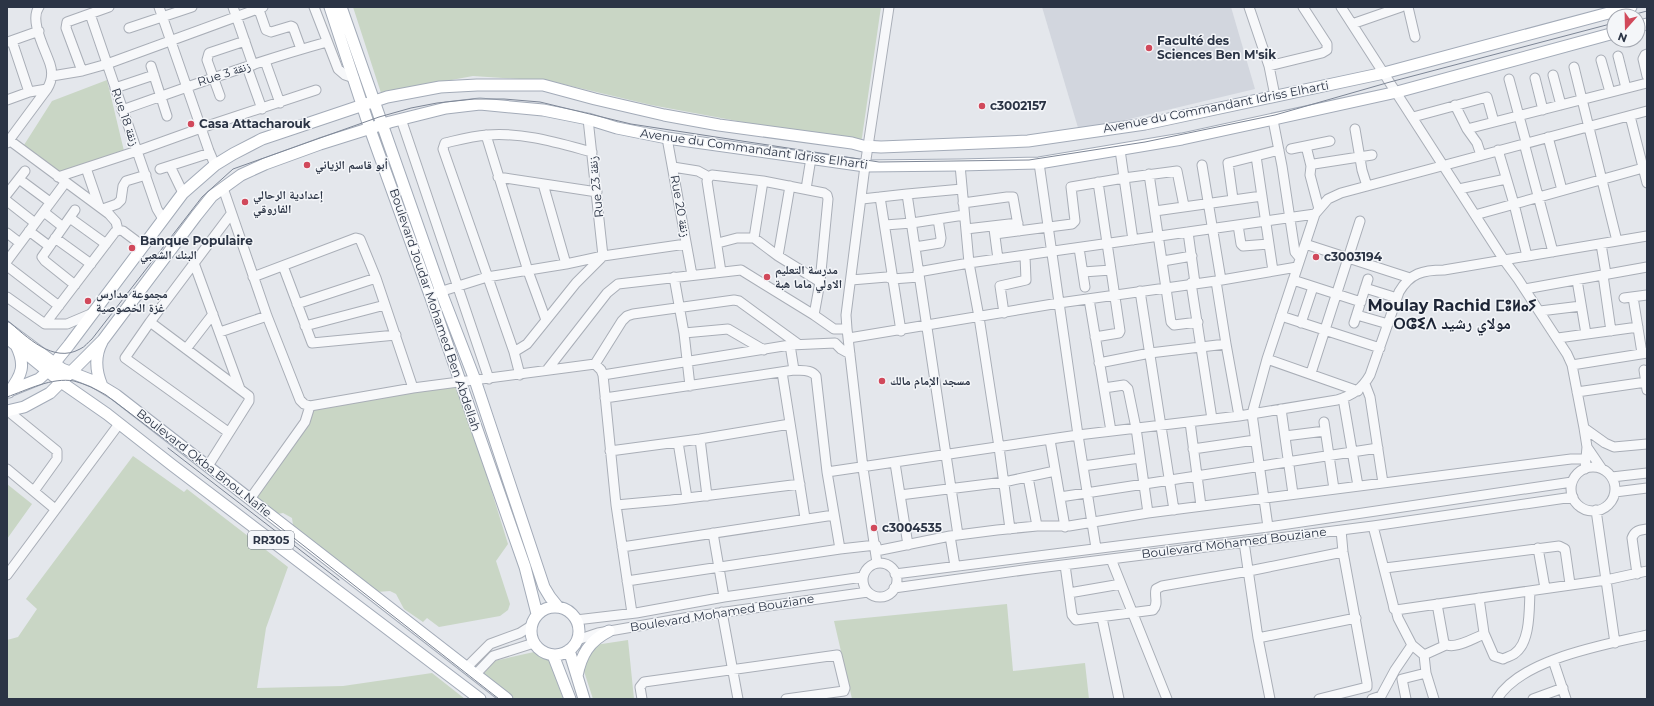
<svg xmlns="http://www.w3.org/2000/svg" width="1654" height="706" font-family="Montserrat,'Noto Naskh Arabic','Noto Sans Tifinagh',sans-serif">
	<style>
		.built { fill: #d2d6de }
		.green { fill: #c9d6c5 }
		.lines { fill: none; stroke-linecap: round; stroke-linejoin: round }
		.minor-casing { stroke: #a9aeb7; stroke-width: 11 }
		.major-casing { stroke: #a3abb8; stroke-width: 13 }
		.minor { stroke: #f7f8fa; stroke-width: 9 }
		.major { stroke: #fff; stroke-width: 11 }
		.tram { stroke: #7d8696; stroke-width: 1 }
		.poi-dot { fill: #d1495b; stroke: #f4f6f9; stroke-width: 1.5 }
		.labels { text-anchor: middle; stroke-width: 3; stroke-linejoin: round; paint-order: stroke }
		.shield { fill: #f4f6f9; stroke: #676e7b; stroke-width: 1 }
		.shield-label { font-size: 11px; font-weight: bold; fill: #2b3445 }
		.poi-label { font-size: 12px; font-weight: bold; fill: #2b3445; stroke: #f4f6f9; text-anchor: start }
		.street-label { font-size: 12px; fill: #2b3445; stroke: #f4f6f9 }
		.district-label { font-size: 16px; font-weight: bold; fill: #1d2536; stroke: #f4f6f9 }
	</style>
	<rect width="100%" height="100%" fill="#e4e7ec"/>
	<path class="built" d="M1042,7H1231L1255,89L1079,131Z"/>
	<path class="green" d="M353,7H881L861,144L651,105L550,81L473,76L381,93Z
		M107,80L124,151L58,173L24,145L52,101Z
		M459,386L508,544L496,561L510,604L508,610L500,616L439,627L427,618L423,622L404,609L396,594L390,591L377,592L293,525L292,518L283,513L278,514L257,497L314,408Z
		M133,456L184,492L187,489L288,567L266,628L257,688L343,686L432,673L465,699H7V640L18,637L37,609L26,599Z
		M7,484L32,504L7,539Z
		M1007,604L1013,671L1085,663L1089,699H852L834,621Z
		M628,640L634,699H593L578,653L582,647Z
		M534,652L550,661L563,699H512L482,676L494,661Z"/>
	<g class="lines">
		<g class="minor-casing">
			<path id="minor" d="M159,7L209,151L215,165
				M233,7L253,65
				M258,7L266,30L271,32L291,26L293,27L301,49
				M314,7L338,69L345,75L354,78
				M1249,7L1269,66L1275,96
				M1341,7L1504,260L1518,279L1567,354L1572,365L1584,428L1587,447L1585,469
				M1408,7L1415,37
				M90,14L137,151L157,209L163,219
				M1352,24L1401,7
				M129,28L192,7
				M12,41L29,92L47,89
				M8,42L39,31
				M1647,54L1645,55L1643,59L1647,76
				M1618,56L1626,88
				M1601,60L1610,92
				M265,61L280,103
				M151,66L167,116
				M1269,66L1322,53L1327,50V44L1303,7
				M247,67L262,109
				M1574,67L1617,241
				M82,71L66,28L67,22L109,7
				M1553,75L1561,105
				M52,76L82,71L107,64L263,7
				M1535,78L1543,110
				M1509,79L1526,142
				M115,88L154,75
				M220,96L207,60L209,53L245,41
				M7,100L29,92
				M1455,105L1467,129L1477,143L1481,155
				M122,110C190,86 258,61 327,42
				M1630,116L1647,183
				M1413,117L1487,97L1494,122
				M401,119L489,379
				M1273,120L1282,166L1295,252L1300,258
				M1355,129L1362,170L1367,186
				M1467,129L1647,83
				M486,135L528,271L546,320
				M1548,137L1562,190
				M667,138L692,275
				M9,140L109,214L116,222L118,230
				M7,143L47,89C52,81 53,73 50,64C45,49 29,20 39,7
				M1524,143L1553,252
				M1306,146L1311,166
				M1291,149L1330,141
				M1120,150L1133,240
				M1498,150L1514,204L1527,256
				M1256,156L1273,271
				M1039,163L1078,435L1096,548
				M960,165L969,263L979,317L999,447L1010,529
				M1202,165L1221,280
				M170,166L183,193
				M673,167L698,171L709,177
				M86,168L99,206
				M160,169L210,153
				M1149,174L1171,322L1174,325L1198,322
				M58,177L137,151L201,128L316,90
				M498,177L597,192
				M19,179L50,202
				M543,184L566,264
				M223,188L267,316L300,400L304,404L310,406L413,388L595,364L622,321L627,316L633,314L734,300L739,301L798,344
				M806,189L811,158
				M1459,189L1506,179
				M7,194L25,171
				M907,194L962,189
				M880,197L901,331
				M862,199L907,194L958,535
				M1233,199L1228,163L1279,150
				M7,201L35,223
				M963,203L1007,197H1013L1019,231
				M103,209L117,204L121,200L123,186L126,181L146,175
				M1319,209L1310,175L1311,166L1314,164L1372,155
				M75,210L42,257L45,261L75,285
				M1155,211L1262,196
				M44,212L63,227
				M1475,215L1643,168
				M70,218L106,244
				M885,225L912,223L964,215
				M1238,225L1241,244L1243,246L1269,244
				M966,229L1018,223
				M994,229L998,259
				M29,231L49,246
				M1188,232L1195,283
				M7,233L20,243
				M995,234L1072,224L1075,221L1071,187L1124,178L1177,171L1184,206
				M55,238L91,264
				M754,238L763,181
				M718,243L737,238H754L778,256L820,282
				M1305,244L1410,278
				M1601,244L1606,274
				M915,247L940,243L941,238L938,219
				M1079,248L1085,287
				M778,256L790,186
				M7,261L65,183
				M1163,261L1192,256
				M194,263L240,389
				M7,266L59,306
				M283,266L312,343L396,335
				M721,272L707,181L709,177L712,175L763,181L824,193L827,195L828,199L820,282L814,315
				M918,272L969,263L1315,214
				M1083,272L1111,270
				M1603,275L1611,331
				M253,277L356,238L360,239L376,278L413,388
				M674,277L684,333L690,386
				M851,280L887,277L892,279L919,277
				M1293,280L1361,302
				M1577,280L1586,334
				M1216,281L1226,344
				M1191,283L1212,419
				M1365,288L1397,298
				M1525,289L1647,267
				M1140,291L1174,510
				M430,295L487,277L566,264L603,256L588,119
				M7,297L45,324H67L93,313
				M1633,297L1642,353
				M1624,298L1647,295
				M1089,299L1111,431
				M297,304L376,278
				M1540,311L1581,306
				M1004,313L1000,286L1026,280L1025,256
				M1357,315L1388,324
				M1281,316L1380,348
				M150,322L249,396V401L208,466
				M1301,323L1313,287
				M1354,323L1368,279
				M45,324L115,232L119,230L123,231L143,246
				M305,326L385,305
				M220,332L267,316
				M684,333L728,329L764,350
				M1095,337L1119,333L1120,331L1098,182
				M849,338L1059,303L1216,281L1297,267
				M1558,338L1638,327
				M790,345L794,370
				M186,349L213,314
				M514,352L527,344L576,283L603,256L686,244
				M1267,359L1358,391
				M1099,363L1150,353L1226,344L1239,416
				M595,364L601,370L603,375L616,505L632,613
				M1572,365L1647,353
				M547,370L607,293L618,284L741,270L814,315L834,329H847
				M1644,370L1647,390
				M782,372L805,518
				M1311,373L1360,221
				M520,375L514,352L443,149L445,143C458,140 473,136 487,135C523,132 558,143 592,152
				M603,375L790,345L835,343L841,349L850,354
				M1365,384L1370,397L1383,483
				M1104,388L1124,385L1128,389L1136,428L1148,513
				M1577,392L1646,382
				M605,398L794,370C802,371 811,369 816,376L827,472L840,549
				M1343,398L1358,486
				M1281,409L1293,494
				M8,411L57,451V459L34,491
				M1190,422L1201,506
				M1324,422L1334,489
				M1584,428L1605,443L1614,447L1647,444
				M228,432L125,358L150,322L231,214
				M1285,436L1325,431
				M700,439L707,496
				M1050,440L1065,527
				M678,442L687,498
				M1587,447L1602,469
				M1193,449L1255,440
				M610,451L700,439L790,424
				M895,463L908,545
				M1083,466L1140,458
				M1571 489a22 22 0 1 1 44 0a22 22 0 1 1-44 0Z
				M7,469L55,509
				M827,472L1078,435L1239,416L1337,400C1353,395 1362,389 1370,375L1399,292C1410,273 1423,270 1444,270L1647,236
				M1028,477L1037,526
				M1612,477L1647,473
				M1615,492L1647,488
				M900,495L1004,482L1055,471
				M1060,497L1378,448
				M250,499L305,422L310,406
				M616,505L671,500L800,484
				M1596,510L1615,643
				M1373,526L1393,604L1394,609L1396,610L1606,580L1647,571
				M1268,527L1252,414L1267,359L1315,214L1328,199L1341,193L1647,111
				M713,533L724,597
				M950,536L955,566
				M1244,542L1258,638L1270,699
				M622,547L834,515
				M1538,548L1545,588
				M876,551L950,536L997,530L1037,526H1069L1148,513L1571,459H1586
				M1111,559L1167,699
				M877,563L863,468L847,329L846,315L865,166L889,7
				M863 580a17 17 0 1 1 34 0a17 17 0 1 1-34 0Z
				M1065,565L1072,615L1076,620L1153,610C1159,604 1154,597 1156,589L1162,586L1249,571L1343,552
				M1385,568L1559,546L1565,549L1570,584
				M895,574L1268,527L1572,482
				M1637,574L1632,538C1635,530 1640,530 1647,529
				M7,575L119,424
				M627,581L840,549L876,545
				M894,588L1031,569L1373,526L1573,497
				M1069,593L1121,584
				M1437,604L1444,643C1452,651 1472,639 1482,635L1484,633L1479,598
				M1396,610L1398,618L1412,645L1424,655
				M722,612L738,699
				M1102,618L1119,699
				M576,620L636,613L724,597L863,577
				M1484,633L1494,656L1503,659C1507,657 1511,656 1514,654C1531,643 1529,608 1530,591
				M1258,638L1356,618
				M577,640L598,633L690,617L868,592
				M1553,660L1566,699
				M466,668L490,644L520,633L531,626
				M475,675L493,656L534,643
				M642,699L640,687L644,682L837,655L845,688L844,691L786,699
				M1319,699L1367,687V683L1343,552L1341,530
				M1372,699L1381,696L1395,670L1412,645
				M1406,699L1402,679L1426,673
				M1434,699L1426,673L1424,655L1446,645
				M1497,699C1521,659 1604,645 1647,635
				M1533,699L1563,688"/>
		</g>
		<g class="major-casing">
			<path id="major" d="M330,7L370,129L430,295L525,567L537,614
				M341,7L441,292L475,380L544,587L550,597L558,607
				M1638,26L1647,24
				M7,328L62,369L93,381L116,395L507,699
				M7,338L61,382L107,414L172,465L480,699
				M102,342C94,357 96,372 102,386
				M7,392L39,379L48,371L69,345L183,193L215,165L233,154L262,139L387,97L440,87L477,85H543L595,99L664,115L719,125L852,143L863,146L881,147L1028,141L1145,124L1384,73L1631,7
				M9,392C22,375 26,365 16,345
				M7,411L24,407L50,393L103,340L196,216L212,196L223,188L241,175L265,164L320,144L390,122L446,108L480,104L543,110L588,119L617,128L667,138L865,166L960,165L1039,163L1182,139L1397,92L1614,33
				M531 631a24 24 0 1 1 48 0a24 24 0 1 1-48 0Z
				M569,650L584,699
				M553,655L570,699
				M577,676C581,655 589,641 609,631"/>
		</g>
		<use href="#minor" class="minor"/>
		<use href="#major" class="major"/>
		<path class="tram" d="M1628,16L1647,11
			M7,320C27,337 53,364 80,349C85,347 88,342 92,339L202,197L233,169L379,117L411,108L437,103L474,99H504L540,102L631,124L879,162L1029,160L1145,142L1275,115L1390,82L1614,23
			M7,397C27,390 52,377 74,381C85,384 96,389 106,395L262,513L499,699
			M168,448L339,580"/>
	</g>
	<g class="poi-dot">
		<circle cx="1149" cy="48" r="4"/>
		<circle cx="982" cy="106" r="4"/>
		<circle cx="191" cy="124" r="4"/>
		<circle cx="307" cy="165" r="4"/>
		<circle cx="245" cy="202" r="4"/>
		<circle cx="132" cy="248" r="4"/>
		<circle cx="1316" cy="257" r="4"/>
		<circle cx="767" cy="277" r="4"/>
		<circle cx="88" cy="301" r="4"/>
		<circle cx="882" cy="381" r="4"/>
		<circle cx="874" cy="528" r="4"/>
	</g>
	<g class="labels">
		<rect class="shield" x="248" y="531" width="46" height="18" rx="3"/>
		<g class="shield-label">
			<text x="271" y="544">RR305</text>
		</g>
		<g class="poi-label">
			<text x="1157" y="45">Faculté des<tspan x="1157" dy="14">Sciences Ben M'sik</tspan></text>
			<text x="990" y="110">c3002157</text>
			<text x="199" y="128">Casa Attacharouk</text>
			<text x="315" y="169">أبو قاسم الزياني</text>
			<text x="253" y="199">إعدادية الرحالي<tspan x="253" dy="14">الفاروقي</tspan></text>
			<text x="140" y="245">Banque Populaire<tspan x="140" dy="14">البنك الشعبي</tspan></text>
			<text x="1324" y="261">c3003194</text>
			<text x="775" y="274">مدرسة التعليم<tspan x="775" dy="14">الاولي ماما هبة</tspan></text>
			<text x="96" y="298">مجموعة مدارس<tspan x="96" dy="14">غزة الخصوصية</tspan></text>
			<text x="890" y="385">مسجد الإمام مالك</text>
			<text x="882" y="532">c3004535</text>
		</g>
		<g class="street-label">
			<text transform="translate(224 74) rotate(-18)" y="4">Rue 3 زنقة</text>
			<text transform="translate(1216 107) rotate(-11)" y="4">Avenue du Commandant Idriss Elharti</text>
			<text transform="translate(125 117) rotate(71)" y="4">Rue 18 زنقة</text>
			<text transform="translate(754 149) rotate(8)" y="4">Avenue du Commandant Idriss Elharti</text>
			<text transform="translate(596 187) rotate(-96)" y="4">Rue 23 زنقة</text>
			<text transform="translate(680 206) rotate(80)" y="4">Rue 20 زنقة</text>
			<text transform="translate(435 310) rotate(71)" y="4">Boulevard Joudar Mohamed Ben Abdellah</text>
			<text transform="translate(204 463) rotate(38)" y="4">Boulevard Okba Bnou Nafie</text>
			<text transform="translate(1234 543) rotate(-7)" y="4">Boulevard Mohamed Bouziane</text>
			<text transform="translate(722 613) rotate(-9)" y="4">Boulevard Mohamed Bouziane</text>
		</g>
		<g class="district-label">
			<text x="1452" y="311">Moulay Rachid ⵎⵓⵍⴰⵢ<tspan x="1452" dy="18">ⵔⵛⵉⴷ مولاي رشيد</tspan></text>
		</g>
	</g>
	<rect width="1654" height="706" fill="none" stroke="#2b3445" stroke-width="16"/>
	<g transform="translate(1626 28) rotate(200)"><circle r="19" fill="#f4f6f9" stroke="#a4a8b1"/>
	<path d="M0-3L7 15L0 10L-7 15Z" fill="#d1495b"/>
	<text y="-6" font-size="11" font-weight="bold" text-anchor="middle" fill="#2b3445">N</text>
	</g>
</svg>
